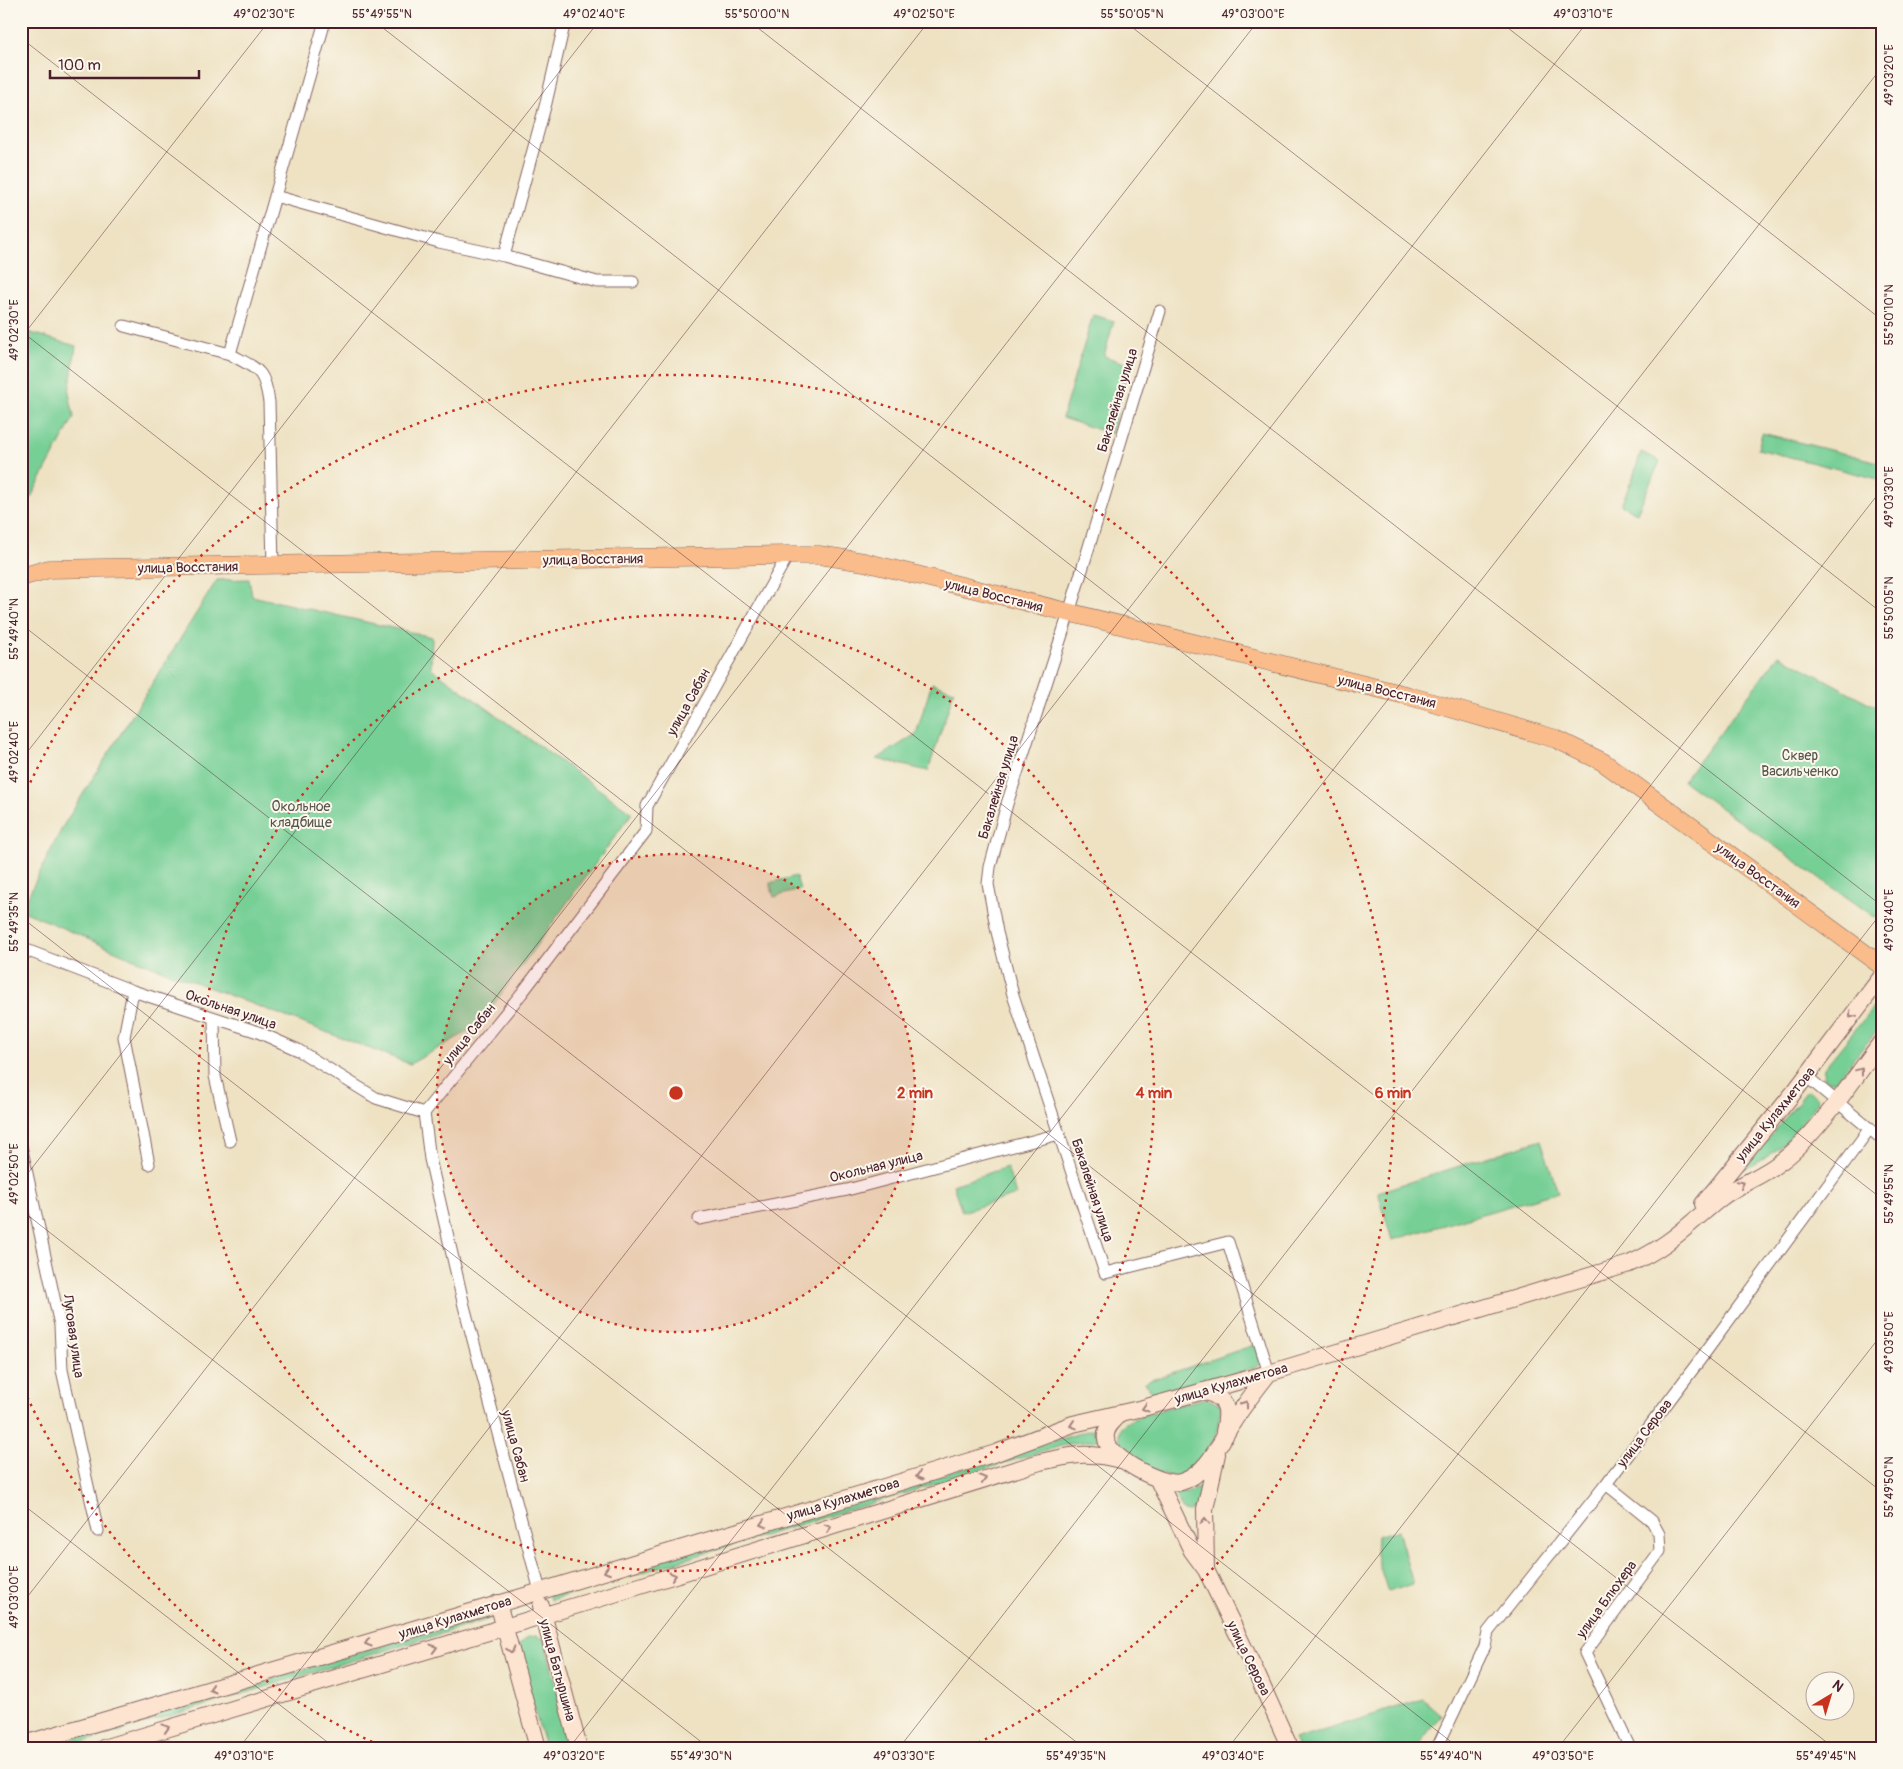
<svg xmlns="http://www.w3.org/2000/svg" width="1903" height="1769" font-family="Pangolin,sans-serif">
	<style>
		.green { fill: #76cf95; stroke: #607760 }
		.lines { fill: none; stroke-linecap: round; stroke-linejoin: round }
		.street-casing { stroke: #836360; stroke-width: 13 }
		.secondary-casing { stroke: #836360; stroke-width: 18 }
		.primary-casing { stroke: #836360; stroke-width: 19 }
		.street { stroke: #fff; stroke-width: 11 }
		.secondary { stroke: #fde4d0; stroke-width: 16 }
		.primary { stroke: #f9bc8a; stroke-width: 18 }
		.oneway { stroke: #a4827e }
		.ticks { fill: none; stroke: #4a1f2b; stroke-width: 1; stroke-opacity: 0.45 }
		.ring { fill: none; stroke: #c8321e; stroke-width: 2.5; stroke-dasharray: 2.5 5 }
		.labels { text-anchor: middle; stroke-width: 4; stroke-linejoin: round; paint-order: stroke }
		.street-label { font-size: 14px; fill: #4a1f2b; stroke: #fbf7ec }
		.park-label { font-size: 14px; fill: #57544b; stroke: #fbf7ec }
		.centre { fill: #c8321e; stroke: #fbf7ec; stroke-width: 2.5 }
		.ring-label { font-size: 15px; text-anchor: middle; font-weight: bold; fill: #c8321e; stroke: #fbf7ec; stroke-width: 4; stroke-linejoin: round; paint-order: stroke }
		.neatline { fill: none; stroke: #4a1f2b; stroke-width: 2 }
		.ticks-label { font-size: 12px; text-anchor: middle; fill: #4a1f2b }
	</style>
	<rect width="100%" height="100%" fill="#fbf7ec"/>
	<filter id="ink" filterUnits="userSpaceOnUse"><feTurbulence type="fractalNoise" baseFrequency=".02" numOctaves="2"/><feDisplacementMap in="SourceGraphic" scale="10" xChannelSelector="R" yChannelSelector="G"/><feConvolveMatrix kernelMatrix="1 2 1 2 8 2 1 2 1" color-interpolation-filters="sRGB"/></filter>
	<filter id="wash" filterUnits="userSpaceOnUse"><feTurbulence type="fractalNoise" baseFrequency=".0096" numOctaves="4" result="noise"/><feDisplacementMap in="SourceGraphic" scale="20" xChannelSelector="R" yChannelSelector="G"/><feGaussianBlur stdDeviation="1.12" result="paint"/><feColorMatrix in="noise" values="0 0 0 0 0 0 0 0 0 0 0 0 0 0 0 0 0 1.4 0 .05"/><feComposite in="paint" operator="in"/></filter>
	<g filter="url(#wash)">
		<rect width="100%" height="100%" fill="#eee2c3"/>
		<path class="green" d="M1093,315L1114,321L1104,356L1130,365L1111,434L1062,418Z
			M21,330L76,346L69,393L74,417L21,516Z
			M1762,433L1882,463V480L1758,449Z
			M1641,452L1660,461L1637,513L1621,505L1633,477Z
			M249,579L252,596L432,637L431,668L632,813L478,1026L410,1064L134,959L21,910L63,826L217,580Z
			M1779,655L1882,710V910L1876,918L1683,781Z
			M932,683L954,691L928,771L877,759L916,734Z
			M796,876L800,890L774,897L770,883Z
			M1882,997V1025L1835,1081H1828L1823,1076L1824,1068Z
			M1807,1091L1818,1098L1817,1103C1794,1134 1779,1154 1743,1170Z
			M1541,1140L1558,1192L1392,1240L1378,1192Z
			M1007,1167L1016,1195L962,1212L953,1185Z
			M1257,1344L1261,1364L1259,1366L1158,1398H1154L1145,1382Z
			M1206,1398L1221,1405C1217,1444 1210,1453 1180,1477L1157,1474L1122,1448C1119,1440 1117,1431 1123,1425C1131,1416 1191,1402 1206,1398Z
			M1097,1428L1098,1440L1068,1444L550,1600L548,1593Z
			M1203,1486L1199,1505L1189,1512L1183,1511L1175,1493H1186Z
			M1398,1530L1413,1584L1388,1592L1376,1555L1377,1536Z
			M492,1613L493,1618L64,1748H43Z
			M536,1636L544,1639L573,1748H545L517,1647L528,1637Z
			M1423,1699L1441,1715L1416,1748H1298L1294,1740Z"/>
	</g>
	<g filter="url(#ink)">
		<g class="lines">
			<g class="street-casing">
				<path id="street" d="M275,196L439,242L504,256L597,282H633
					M504,256L546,103L565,21
					M1160,311L1069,613L1007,804L990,867L988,884L997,932L1013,995L1105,1273L1228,1242L1269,1373
					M124,326L230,354L325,21
					M230,354C258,370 264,368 269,402L273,565
					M21,948L133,991L258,1032L298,1050L376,1098L424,1113
					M133,991L124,1037L149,1164
					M214,1019L215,1076L230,1141
					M1806,1076L1882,1139
					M21,1146L60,1325L62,1370L98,1531
					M699,1219L847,1190L1059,1134
					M1606,1484L1652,1521L1659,1534L1660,1551L1585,1653L1630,1748
					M540,1591L464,1306L430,1159L424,1113L522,993L646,831L647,806L788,555
					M1437,1748L1485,1646L1488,1632L1606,1484L1696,1365L1870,1128"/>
			</g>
			<g class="secondary-casing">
				<path id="secondary" d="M1703,1204L1795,1091L1882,976
					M1203,1391C1228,1398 1229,1408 1224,1432
					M1120,1414C1113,1421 1104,1429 1106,1439C1108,1458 1164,1487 1181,1482C1209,1474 1222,1437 1237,1416C1247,1401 1258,1387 1269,1373
					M1158,1480L1192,1551L1206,1570L1255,1670L1290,1748
					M1206,1570L1205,1509L1217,1454
					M498,1603L538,1748
					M541,1606L579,1748
					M21,1745L495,1605L996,1453L1073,1424L1143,1408L1269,1373L1629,1264C1670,1246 1687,1225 1721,1198C1739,1184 1761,1177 1779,1163C1815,1138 1855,1077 1882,1041
					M103,1748L598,1599L1040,1462C1077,1454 1088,1451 1125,1461"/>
			</g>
			<g class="primary-casing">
				<path id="primary" d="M21,577L49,569L788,555H819L864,562L1409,696L1556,739L1603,762L1882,966"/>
			</g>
			<use href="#street" class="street"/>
			<use href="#secondary" class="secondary"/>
			<use href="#primary" class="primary"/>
		</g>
		<defs><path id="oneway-chevron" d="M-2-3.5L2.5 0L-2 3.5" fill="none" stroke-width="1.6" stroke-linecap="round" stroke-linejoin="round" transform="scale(1.25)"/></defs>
		<g class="oneway">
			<use href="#oneway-chevron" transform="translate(1852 1015) rotate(128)"/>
			<use href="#oneway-chevron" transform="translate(1860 1071) rotate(-53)"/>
			<use href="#oneway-chevron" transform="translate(1741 1184) rotate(-28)"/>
			<use href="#oneway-chevron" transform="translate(1245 1404) rotate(-54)"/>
			<use href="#oneway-chevron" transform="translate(1145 1408) rotate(165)"/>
			<use href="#oneway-chevron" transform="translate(1073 1425) rotate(162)"/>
			<use href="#oneway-chevron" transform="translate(919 1476) rotate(163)"/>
			<use href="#oneway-chevron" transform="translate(983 1479) rotate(-17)"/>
			<use href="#oneway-chevron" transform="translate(1205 1521) rotate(-89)"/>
			<use href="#oneway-chevron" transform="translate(763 1524) rotate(163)"/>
			<use href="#oneway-chevron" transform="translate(828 1528) rotate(-17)"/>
			<use href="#oneway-chevron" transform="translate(607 1571) rotate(163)"/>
			<use href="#oneway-chevron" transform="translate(673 1576) rotate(-17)"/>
			<use href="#oneway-chevron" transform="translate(368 1643) rotate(164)"/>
			<use href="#oneway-chevron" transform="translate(434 1648) rotate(-16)"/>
			<use href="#oneway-chevron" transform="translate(511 1650) rotate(74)"/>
			<use href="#oneway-chevron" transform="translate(212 1689) rotate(163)"/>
			<use href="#oneway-chevron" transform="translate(166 1728) rotate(-17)"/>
		</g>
	</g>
	<path class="ticks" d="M374,21L1882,1199M749,21L1882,906M1124,21L1882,613M1499,21L1882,320M1874,21L1882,27M21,38L1882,1492M21,331L1834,1748M21,338L269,21M21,624L1459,1748M21,760L599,21M21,917L1084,1748M21,1182L929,21M21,1210L709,1748M21,1503L335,1748M21,1605L1258,21M239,1748L1588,21M569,1748L1882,67M899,1748L1882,489M1228,1748L1882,912M1558,1748L1882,1334"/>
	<circle cx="676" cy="1093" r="239" fill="#c8321e" fill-opacity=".12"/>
	<g class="ring">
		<circle cx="676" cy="1093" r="239"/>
		<circle cx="676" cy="1093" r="478"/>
		<path d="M379 1745A717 717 0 0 1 24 1390M24 796A717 717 0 1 1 973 1745"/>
	</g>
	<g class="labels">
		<g class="street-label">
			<text transform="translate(1117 400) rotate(-73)" y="5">Бакалейная улица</text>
			<text transform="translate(593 559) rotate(-1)" y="5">улица Восстания</text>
			<text transform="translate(188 567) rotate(-1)" y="5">улица Восстания</text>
			<text transform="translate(994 595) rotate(14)" y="5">улица Восстания</text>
			<text transform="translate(1387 691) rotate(14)" y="5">улица Восстания</text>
			<text transform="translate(688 702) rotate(-61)" y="5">улица Сабан</text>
			<text transform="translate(998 787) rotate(-73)" y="5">Бакалейная улица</text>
			<text transform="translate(1758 875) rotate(36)" y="5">улица Восстания</text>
			<text transform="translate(231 1009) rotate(19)" y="5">Окольная улица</text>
			<text transform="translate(469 1034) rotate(-51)" y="5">улица Сабан</text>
			<text transform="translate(1775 1114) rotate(-51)" y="5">улица Кулахметова</text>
			<text transform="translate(876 1166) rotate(-14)" y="5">Окольная улица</text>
			<text transform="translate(1093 1190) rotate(72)" y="5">Бакалейная улица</text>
			<text transform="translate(74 1336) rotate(82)" y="5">Луговая улица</text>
			<text transform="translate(1231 1383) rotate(-16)" y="5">улица Кулахметова</text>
			<text transform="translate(1644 1433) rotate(-53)" y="5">улица Серова</text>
			<text transform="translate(516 1446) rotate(75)" y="5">улица Сабан</text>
			<text transform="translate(843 1499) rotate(-17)" y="5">улица Кулахметова</text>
			<text transform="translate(1606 1599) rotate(-54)" y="5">улица Блюхера</text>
			<text transform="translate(455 1617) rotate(-17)" y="5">улица Кулахметова</text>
			<text transform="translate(1249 1658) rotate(64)" y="5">улица Серова</text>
			<text transform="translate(558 1670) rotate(75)" y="5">улица Батыршина</text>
		</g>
		<g class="park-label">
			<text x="1800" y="760">Сквер<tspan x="1800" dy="16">Васильченко</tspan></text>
			<text x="301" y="811">Окольное<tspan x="301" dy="16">кладбище</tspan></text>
		</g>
	</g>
	<circle cx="676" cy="1093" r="8" class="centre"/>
	<g class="ring-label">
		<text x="915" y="1098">2 min</text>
		<text x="1154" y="1098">4 min</text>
		<text x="1393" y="1098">6 min</text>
	</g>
	<rect width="1903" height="1769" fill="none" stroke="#fbf7ec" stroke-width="55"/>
	<g transform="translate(1830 1696) rotate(38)"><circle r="24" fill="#fbf7ec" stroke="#b4a19f"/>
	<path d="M0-4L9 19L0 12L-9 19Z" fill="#c8321e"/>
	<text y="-8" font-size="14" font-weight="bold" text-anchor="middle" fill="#4a1f2b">N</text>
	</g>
	<path d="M50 70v8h149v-8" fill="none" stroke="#4a1f2b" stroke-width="2.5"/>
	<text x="58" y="70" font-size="15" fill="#4a1f2b" stroke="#fbf7ec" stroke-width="4" paint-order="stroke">100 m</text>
	<rect x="28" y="28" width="1848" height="1714" class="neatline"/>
	<g class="ticks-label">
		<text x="264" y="18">49°02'30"E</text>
		<text x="382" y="18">55°49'55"N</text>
		<text x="594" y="18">49°02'40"E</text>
		<text x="757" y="18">55°50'00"N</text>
		<text x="924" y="18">49°02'50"E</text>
		<text x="1132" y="18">55°50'05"N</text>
		<text x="1253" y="18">49°03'00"E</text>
		<text x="1583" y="18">49°03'10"E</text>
		<text transform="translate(1889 75) rotate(-90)" y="4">49°03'20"E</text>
		<text transform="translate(1889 315) rotate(-90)" y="4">55°50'10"N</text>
		<text transform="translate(14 330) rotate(-90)" y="4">49°02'30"E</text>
		<text transform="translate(1889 497) rotate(-90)" y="4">49°03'30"E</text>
		<text transform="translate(1889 608) rotate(-90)" y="4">55°50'05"N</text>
		<text transform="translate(14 629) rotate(-90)" y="4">55°49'40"N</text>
		<text transform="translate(14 752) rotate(-90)" y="4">49°02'40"E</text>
		<text transform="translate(1889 920) rotate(-90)" y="4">49°03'40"E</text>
		<text transform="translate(14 922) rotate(-90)" y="4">55°49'35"N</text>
		<text transform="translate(14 1174) rotate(-90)" y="4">49°02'50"E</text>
		<text transform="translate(1889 1194) rotate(-90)" y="4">55°49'55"N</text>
		<text transform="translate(1889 1342) rotate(-90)" y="4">49°03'50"E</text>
		<text transform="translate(1889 1487) rotate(-90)" y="4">55°49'50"N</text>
		<text transform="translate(14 1597) rotate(-90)" y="4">49°03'00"E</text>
		<text x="244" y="1760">49°03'10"E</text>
		<text x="574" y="1760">49°03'20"E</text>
		<text x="701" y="1760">55°49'30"N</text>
		<text x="904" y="1760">49°03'30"E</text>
		<text x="1076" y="1760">55°49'35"N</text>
		<text x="1233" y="1760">49°03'40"E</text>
		<text x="1451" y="1760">55°49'40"N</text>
		<text x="1563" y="1760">49°03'50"E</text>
		<text x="1826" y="1760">55°49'45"N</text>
	</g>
</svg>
